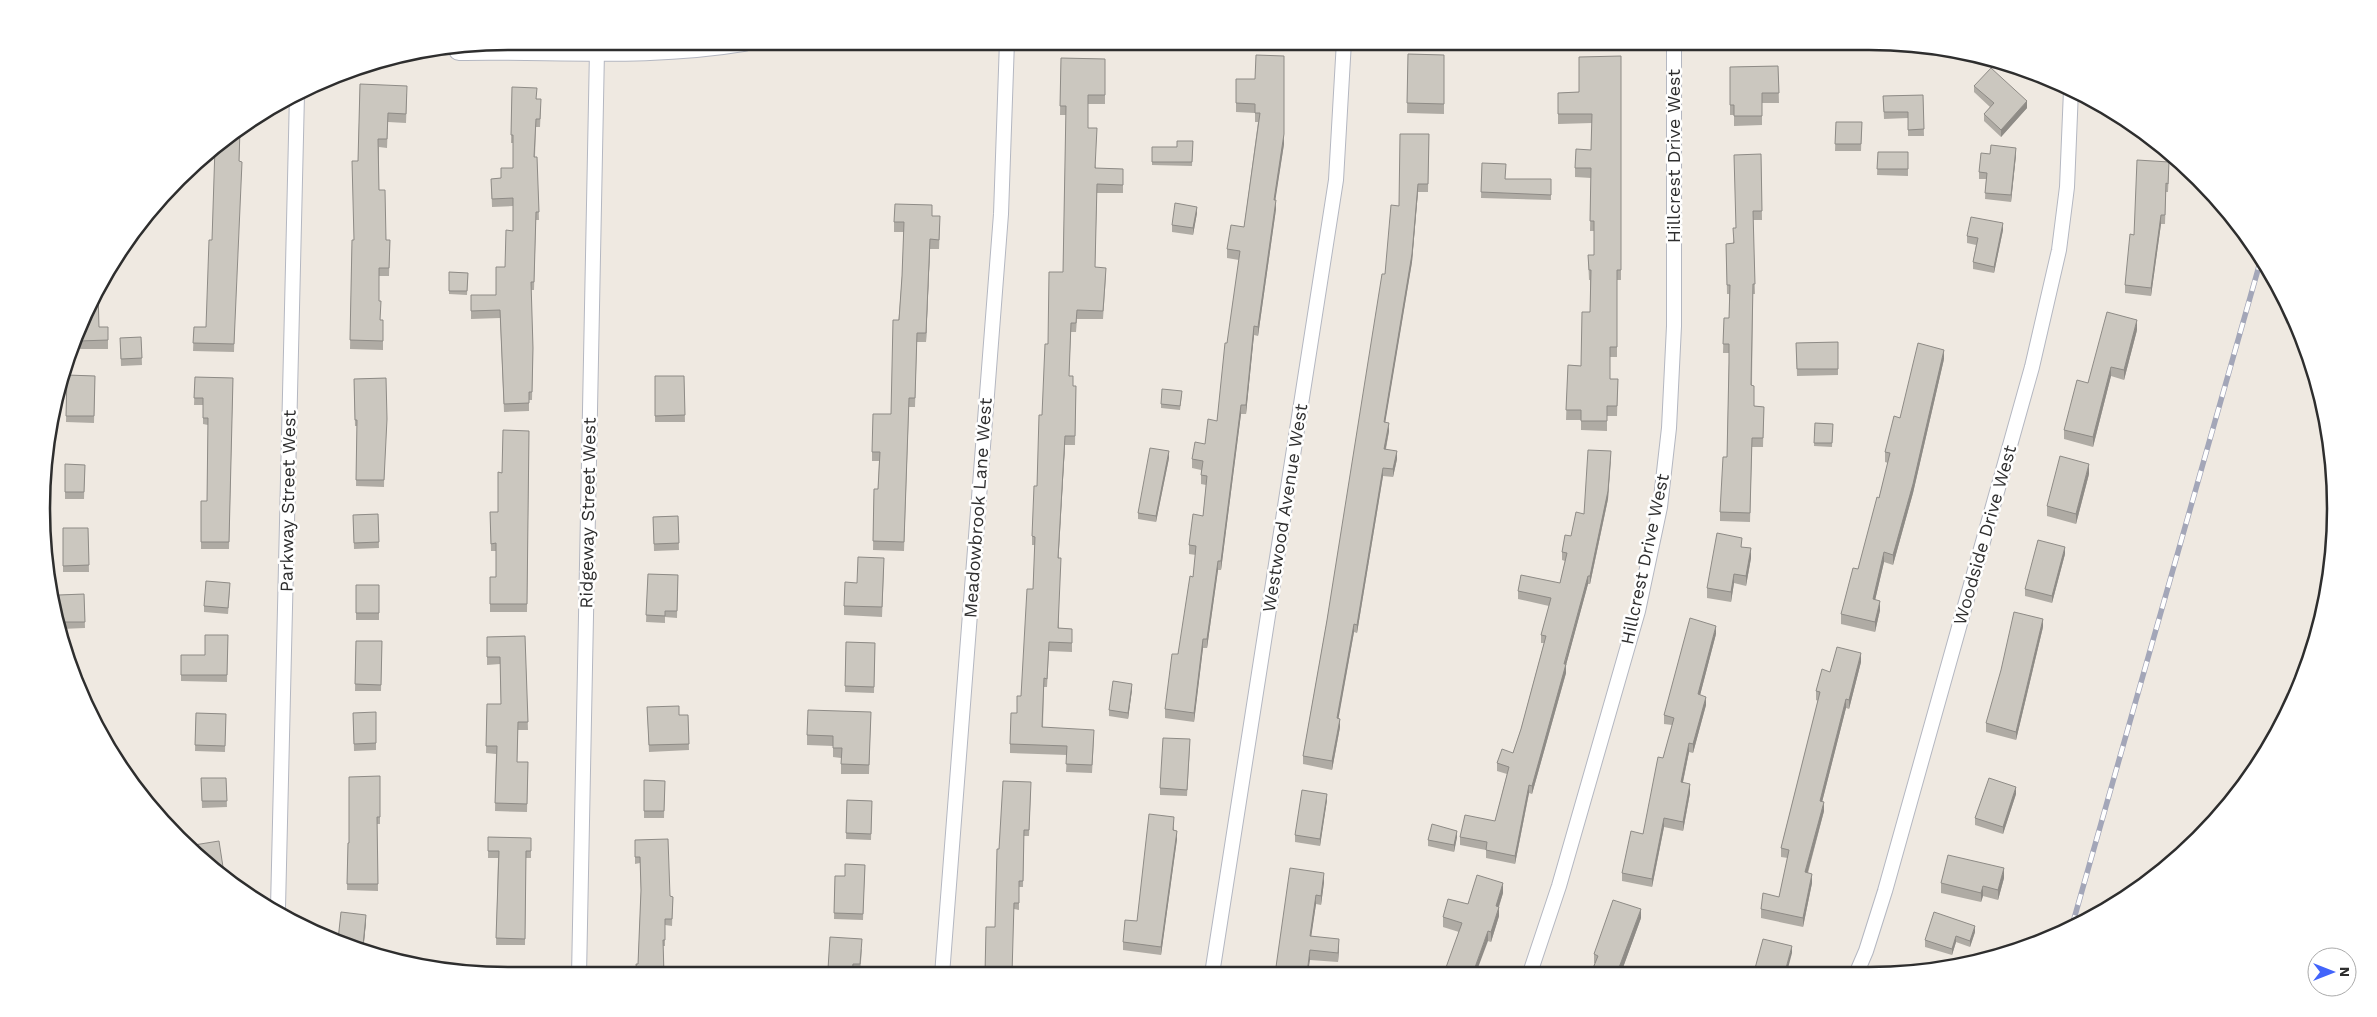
<svg xmlns="http://www.w3.org/2000/svg" width="2377" height="1017" font-family="'Work Sans',sans-serif">
	<style>
		.lines { fill: none; stroke-linecap: round; stroke-linejoin: round }
		.street-casing { stroke: #b4b7c1; stroke-width: 16 }
		.secondary-casing { stroke: #b4b7c1; stroke-width: 22 }
		.street { stroke: #fff; stroke-width: 14 }
		.secondary { stroke: #fff; stroke-width: 20 }
		.rail-casing { stroke: #a3a6b8; stroke-width: 5.5 }
		.rail { stroke: #fff; stroke-width: 4; stroke-dasharray: 11; stroke-linecap: butt }
		.wall { fill: #afaba4 }
		.shaded-wall { fill: #8e8b86 }
		.building { fill: #cbc7bf; stroke: #8e8b86 }
		.labels { text-anchor: middle; stroke-width: 5; stroke-linejoin: round; paint-order: stroke }
		.street-label { font-size: 18px; fill: #2e2e2e; stroke: #fff }
		.rim { fill: none; stroke: #2e2e2e; stroke-width: 2.5 }
	</style>
	<rect width="100%" height="100%" fill="#efe9e1"/>
	<g class="lines">
		<g class="street-casing">
			<path id="street" d="M278,908L297,94
				M1857,972L1866,951L1885,891L2032,367L2059,250L2067,187L2071,90
				M1530,973L1559,886L1638,611L1660,507L1669,428L1674,326V41
				M1212,974L1336,180L1344,41
				M942,975L1001,214L1007,41
				M579,976L597,50"/>
		</g>
		<g class="secondary-casing">
			<path id="secondary" d="M459,50C553,48 650,57 744,41"/>
		</g>
		<use href="#street" class="street"/>
		<use href="#secondary" class="secondary"/>
		<g class="rail-casing">
			<path id="rail" d="M2072,926L2261,259"/>
		</g>
		<use href="#rail" class="rail"/>
	</g>
	<path class="wall" d="M1408,54L1444,55V114L1407,113Z
		M1621,56V280H1617V357H1610V379H1618L1617,416H1607V431L1581,430V420H1566L1568,365L1581,366L1590,312V280H1589L1588,255H1594V231H1590L1591,178L1575,177V168L1591,150L1592,123L1558,124V93L1579,92Z
		M1061,58L1105,59V104H1088V128L1096,168L1123,169V193H1097L1095,267L1106,276L1103,319H1077L1076,332H1071L1069,376L1073,386H1076L1075,445H1065L1058,558L1059,628L1072,629V652L1049,651L1047,687H1044L1043,727L1094,738L1092,773L1066,772L1067,755L1010,753V744L1021,696L1033,589L1035,545H1032V536L1037,486L1042,415L1048,344L1063,272L1066,115H1060Z
		M1778,66L1779,103H1762V125L1734,126V115H1730V67Z
		M1236,79L1284,144L1275,200L1276,209L1258,336L1254,335L1246,414H1241L1221,570H1218L1207,648H1203L1194,722L1165,718V709L1178,654L1193,577L1196,555L1189,554V545L1203,516L1206,485L1201,484V470L1192,468V459L1205,444L1217,421L1239,260L1227,258V249L1244,227L1258,122H1255V113L1236,112Z
		M360,84L407,94L406,123L388,122L387,148L379,147V190L386,240H390L389,276H379V301L380,320H383V350L350,349L352,240H354L358,161Z
		M1974,86L2027,108L2001,137L1984,121V114L1990,107L1974,92Z
		M512,87L537,99L541,107L540,127H536L535,157H537L539,220H536L534,290H531L533,356L532,400H529V411L504,412L500,318L471,319V295H496L505,267L513,231V206L492,207L491,179L501,178L513,168V143H511Z
		M1923,95L1924,136H1908V118L1884,119L1883,96Z
		M2111,110L2136,128V129L2111,115Z
		M1836,122H1862L1861,151H1835Z
		M240,129L234,352L193,351L194,327H206Z
		M1429,134L1428,192H1418L1412,262L1385,422L1389,431L1386,449L1397,459L1393,477L1383,476L1357,633L1354,632L1338,719L1340,727L1332,770L1303,764V756L1327,620L1385,274L1399,206Z
		M1193,141L1192,166L1152,165V147H1177Z
		M1878,152H1908V176L1877,175Z
		M1761,154L1762,220H1753L1755,294H1753L1752,385L1754,406L1764,407L1763,447H1752L1750,522L1720,521V512L1727,457L1729,353H1723L1724,318H1729V294H1727L1726,244L1733,243L1736,228Z
		M1990,154L2016,155L2011,202L1985,199L1986,179H1979V172Z
		M1482,163L1505,179H1551V200L1481,198Z
		M2169,170L2168,192H2166L2165,224H2161L2151,296L2125,293V285L2134,235Z
		M1197,213L1193,235L1172,232V225Z
		M932,216L940,225L939,249H930L926,342H917L915,407H909L904,551L873,550L874,489H878L879,461H872V452L891,414L902,276L904,232H894V222Z
		M2003,230L1994,273L1973,269V262L1976,245L1967,243V236Z
		M449,272L468,273L467,295L449,294Z
		M99,286V293H98L99,327H108V349H76Z
		M2137,330L2124,380L2111,376L2093,447L2064,439V430L2088,383Z
		M141,337L142,365L121,366L120,338Z
		M1838,342V375L1797,376L1796,343Z
		M1944,359L1913,493L1893,565L1884,562L1875,600L1880,610L1875,632L1841,624V614L1858,569L1879,498L1888,463L1885,462V452L1900,418Z
		M67,375L95,376L94,423L66,422Z
		M655,376H684L685,422H655Z
		M195,377L233,378L229,549H201V501H207L208,425L203,424V405H194Z
		M386,378L384,487L356,486L357,426H355L354,379Z
		M1182,394L1180,410L1161,408V404Z
		M1815,423L1833,424L1832,447L1814,446Z
		M529,431L527,612H490V577H496V551H491L490,512H498L502,473Z
		M1169,458L1156,522L1138,519V513Z
		M1611,460L1608,499L1590,584H1588L1566,665V673L1532,794L1529,793L1515,864L1486,858V850L1460,845V837L1495,821L1507,774L1497,771V763L1513,753L1521,729L1544,643H1541V635L1549,606L1518,599V591L1560,583L1565,561L1562,560V552L1584,514Z
		M65,464L85,465L84,499H65Z
		M2089,474L2076,524L2047,516V506Z
		M378,514L379,548L354,549L353,515Z
		M678,516L679,550L654,551L653,517Z
		M63,528H88L89,572H63Z
		M1742,547L1751,558L1746,586L1734,583L1731,602L1707,598V588Z
		M2065,554L2052,603L2025,596V589Z
		M884,568L882,617L844,615V606L857,583Z
		M648,574L678,575L677,618L665,617V623L646,622Z
		M356,585H379V620H356Z
		M230,589L228,614L204,612V606Z
		M84,594L85,628L61,629L60,625L59,595Z
		M2043,627L2016,740L1986,732V723Z
		M1716,634L1700,695L1706,705L1693,753L1689,752L1683,782L1690,793L1683,831L1664,827L1652,887L1622,881V873L1643,834L1672,725L1664,724V715Z
		M228,635L227,682L181,681V655H205Z
		M525,636L528,730H518L517,762H528L527,812L495,811L496,754L486,753L487,704H501L500,664L487,665V637Z
		M356,641H382L381,691H355Z
		M846,642L875,643L874,693L845,692Z
		M1861,662L1849,709L1846,708L1822,802L1824,811L1808,873L1812,883L1803,927L1761,918V909L1779,897L1788,858L1781,857V848L1818,701L1816,700V691L1830,672Z
		M1132,690L1128,719L1109,716V710Z
		M647,707L679,715H688L689,750L649,752Z
		M871,712L869,774H841V758L833,757V746L807,745V735Z
		M196,713L226,714L225,752L195,751Z
		M353,713L376,743V750L354,751Z
		M1190,746L1187,796L1160,795V788Z
		M380,776V824H377L378,891L347,890L348,843H349Z
		M201,778H226L227,807L202,808Z
		M644,780L665,781L664,818H644Z
		M1031,789L1029,836H1024L1023,887H1019V910L1014,909L995,927Z
		M2016,794L2003,834L1975,825V818Z
		M847,800L872,801L871,840L846,839Z
		M1327,800L1320,846L1295,842V835Z
		M1174,825V830L1177,839L1161,955L1123,950V942L1137,921Z
		M488,837L531,838V858H526L525,945H496L498,858H488Z
		M1457,837L1454,852L1428,846V840Z
		M635,840L670,896L673,897L672,926L665,925V946H663L664,975H636V964H638L641,892L640,863L635,864Z
		M188,846L223,867V873L218,874Z
		M865,865L863,920L834,919L835,876H845Z
		M1290,868L1324,882L1321,905L1316,904L1311,936L1339,948L1338,962L1310,960Z
		M2004,878L1998,900L1983,896L1981,902L1941,893V883Z
		M1503,893L1499,907V916L1491,942L1443,927V917L1468,904Z
		M1641,918L1621,973H1591L1595,963H1594V954Z
		M366,922L363,952L358,951L338,940Z
		M1975,932L1970,947L1956,942L1952,955L1925,947V940Z
		M862,949L860,974H853V975H810L828,969Z"/>
	<path class="shaded-wall" d="M2027,101V108L2001,137V130Z
		M1284,134V144L1274,209V200Z
		M2016,148V155L2011,202V195Z
		M1418,184V192L1412,262L1384,430V422Z
		M1276,200V209L1258,336V327Z
		M1197,207V213L1193,235V228Z
		M2161,215V224L2151,296V288Z
		M2003,223V230L1994,273V267Z
		M930,239V249L926,342V333Z
		M2137,320V330L2124,380V370Z
		M1254,326V335L1246,414V405Z
		M1944,350V359L1913,493L1893,565V555Z
		M2111,367V376L2093,447V437Z
		M1241,405V414L1221,570V561Z
		M1389,423V431L1384,457V449Z
		M1065,436V445L1058,567V558Z
		M1169,451V458L1156,522V516Z
		M1397,451V459L1393,477V469Z
		M1611,451L1608,499L1590,584V576Z
		M2089,464V474L2076,524V514Z
		M1383,468V476L1357,633V625Z
		M2065,547V554L2052,603V596Z
		M1751,548V558L1746,586V576Z
		M1884,552V562L1873,609V599Z
		M1218,561V570L1207,648V639Z
		M1734,574V583L1731,602V592Z
		M1588,576V584L1566,665V673L1532,794V786Z
		M1880,601V610L1875,632V622Z
		M2043,619V627L2016,740V732Z
		M1354,624V632L1337,727V718Z
		M1716,626V634L1698,703V694Z
		M1203,639V648L1194,722V713Z
		M1861,653V662L1849,709V700Z
		M1132,684V690L1128,719V713Z
		M1706,697V705L1693,753V744Z
		M1846,699V708L1820,810V801Z
		M1340,719V727L1332,770V761Z
		M1689,743V752L1681,791V782Z
		M1690,784V793L1683,831V822Z
		M1529,785V793L1515,864V856Z
		M2016,787V794L2003,834V827Z
		M1327,794V800L1320,846V839Z
		M1824,802V811L1805,882V872Z
		M1664,818V827L1652,887V879Z
		M1177,831V839L1161,955V947Z
		M1457,831V837L1454,852V845Z
		M2004,868V878L1998,900V890Z
		M1324,873V882L1321,905V896Z
		M1812,874V883L1803,927V918Z
		M1503,883V893L1496,915V906Z
		M1983,886V896L1981,902V893Z
		M1316,895V904L1310,945V936Z
		M1499,907V916L1491,942V932Z
		M1641,909V918L1621,973H1617Z
		M366,915V922L363,952V945Z
		M1975,926V932L1970,947V941Z
		M1488,931V941L1476,973H1473Z
		M1956,936V942L1952,955V949Z
		M1339,939V948L1338,962V953Z
		M1792,946V953L1787,972H1785Z
		M1310,950V960L1308,973H1307Z"/>
	<path class="building" d="M1408,54L1444,55V104L1407,103Z
		M1256,55L1284,56V134L1274,200H1276L1258,327L1254,326L1246,405H1241L1221,561H1218L1207,639H1203L1194,713L1165,709L1172,654H1178L1190,576L1193,577L1196,546L1189,545L1193,514L1203,516L1207,476L1201,475L1203,461L1192,459L1195,442L1205,444L1208,419L1217,421L1225,343H1227L1240,251L1227,249L1231,225L1244,227L1260,113H1255V104L1236,103V79H1255Z
		M1621,56V270H1617V347H1610V379H1618L1617,406H1607V421H1581V410H1566L1568,365L1581,366L1582,312H1590L1591,270H1589L1588,255H1594V221H1590L1591,168H1575L1576,149L1591,150L1592,114H1558V93L1579,92V57Z
		M1061,58L1105,59V95H1088V128H1097L1095,168L1123,169V185L1097,184L1095,267L1106,268L1103,311L1077,310L1076,323H1071L1069,376H1073V386H1076L1075,436H1065L1058,558H1061L1058,628L1072,629V643L1049,642L1047,679L1044,678L1042,727L1094,730L1092,765L1066,764L1067,746L1010,744L1011,713H1017V696H1021L1027,589H1033L1035,537L1032,536L1034,486H1037L1039,415H1042L1045,344H1048L1049,272H1063L1066,106H1060Z
		M1778,66L1779,93H1762V116H1734V105H1730V67Z
		M1991,68L2027,101L2001,130L1984,114L1994,103L1974,86Z
		M360,84L407,86L406,114L388,113L387,139H378L379,190H385L386,240H390L389,268H379V301H381L380,320H383V341L350,340L352,240H354L352,161H358Z
		M512,87L537,88L536,99H541L540,119H536L534,157H537L539,212H536L534,282H531L533,348L532,392H529V403L504,404L500,310L471,311V295H496V267H505L506,230L513,231V198L492,199L491,179L501,178V168H513V135H511Z
		M1923,95L1924,129L1908,130V112H1884L1883,96Z
		M1836,122H1862L1861,144H1835Z
		M240,129L239,161L242,162L234,344L193,343L194,327H206L209,240H212L215,147Z
		M1400,134H1429L1428,184H1418L1412,254L1384,422L1389,423L1384,449L1397,451L1393,469L1383,468L1357,625L1354,624L1337,718L1340,719L1332,761L1303,756L1327,620L1382,274H1385L1391,205L1399,206Z
		M1177,141H1193L1192,162H1152V147H1177Z
		M1991,145L2016,148L2011,195L1985,193L1987,173L1979,172L1981,153L1990,154Z
		M1878,152H1908V169H1877Z
		M1761,154L1762,211H1753L1755,284H1753L1751,385L1754,386V406L1764,407L1763,438H1752L1750,513L1720,512L1723,457H1727L1729,363V344H1723L1724,318H1729L1730,285H1727L1726,244L1734,243L1733,228H1736L1734,155Z
		M2137,160L2169,162L2168,184L2166,183L2165,215H2161L2151,288L2125,285L2130,234L2134,235Z
		M1482,163L1506,164L1505,179H1551V195L1481,192Z
		M1175,203L1197,207L1193,228L1172,225Z
		M895,204L932,205V216H940L939,240L930,239L926,333H917L915,398H909L904,542L873,541L874,489H878L880,452H872L873,414H891L893,320H899L902,276L904,222H894Z
		M1971,217L2003,223L1994,267L1973,262L1978,238L1967,236Z
		M449,272L468,273L467,291H449Z
		M98,291L99,327H108V340L79,341Z
		M2107,312L2137,320L2124,370L2111,367L2093,437L2064,430L2077,380L2088,383Z
		M141,337L142,358L121,359L120,338Z
		M1838,342V369H1797L1796,343Z
		M1918,343L1944,350L1913,484L1893,555L1884,552L1873,599L1880,601L1875,622L1841,614L1853,568L1858,569L1877,497L1879,498L1890,453L1885,452L1894,416L1900,418Z
		M67,375L95,376L94,416H66Z
		M655,376H684L685,415L655,416Z
		M195,377L233,378L229,542H201V501H207L208,418H203V398H194Z
		M386,378L387,419L384,480H356L357,420H355L354,379Z
		M1162,389L1182,391L1180,406L1161,404Z
		M1815,423L1833,424L1832,443H1814Z
		M503,430L529,431L527,604H490V577H496V543L491,544L490,512H498V472L502,473Z
		M1150,448L1169,451L1156,516L1138,513Z
		M1588,450L1611,451L1608,491L1590,576H1588L1564,664H1566L1532,786L1529,785L1515,856L1486,850L1487,842L1460,837L1465,815L1495,821L1509,767L1497,763L1502,749L1513,753L1521,729L1546,636L1541,635L1551,598L1518,591L1521,575L1560,583L1567,553L1562,552L1565,535L1571,536L1576,512L1584,514Z
		M2060,456L2089,464L2076,514L2047,506Z
		M65,464L85,465L84,492H65Z
		M378,514L379,542L354,543L353,515Z
		M678,516L679,543L654,544L653,517Z
		M63,528H88L89,565L63,566Z
		M1717,533L1742,538L1741,547L1751,548L1746,576L1734,574L1731,592L1707,588Z
		M2038,540L2065,547L2052,596L2025,589Z
		M858,557L884,558L882,607L844,606L845,582L857,583Z
		M648,574L678,575L677,611H665V616L646,615Z
		M206,581L230,583L228,608L204,606Z
		M356,585H379V613H356Z
		M84,594L85,622H60L59,595Z
		M2014,612L2043,619L2016,732L1986,723L2001,670Z
		M1690,618L1716,626L1698,694L1706,697L1693,744L1689,743L1681,782L1690,784L1683,822L1664,818L1652,879L1622,873L1631,831L1643,834L1658,757L1663,758L1674,718L1664,715Z
		M205,635H228L227,675H181V655H205Z
		M525,636L528,722H518L517,762H528L527,804L495,803L497,746H486L487,704H501L500,657H487V637Z
		M356,641H382L381,685L355,684Z
		M846,642L875,643L874,687L845,686Z
		M1837,647L1861,653L1849,700L1846,699L1820,801L1824,802L1805,872L1812,874L1803,918L1761,909L1763,893L1779,897L1789,850L1781,848L1820,692L1816,691L1822,669L1830,672Z
		M1113,681L1132,684L1128,713L1109,710Z
		M679,706V715H688L689,744L649,745L647,707Z
		M808,710L871,712L869,765L841,764L842,748H833V736L807,735Z
		M376,712V743L354,744L353,713Z
		M196,713L226,714L225,746L195,745Z
		M1163,738L1190,739L1187,790L1160,788Z
		M380,776V817H377L378,884H347L348,843H349V777Z
		M201,778H226L227,801H202Z
		M1989,778L2016,787L2003,827L1975,818Z
		M644,780L665,781L664,811H644Z
		M1003,781L1031,782L1029,830H1024L1023,881H1019V903H1014L1012,974H985L986,927H995L997,849H999Z
		M1302,790L1327,794L1320,839L1295,835Z
		M847,800L872,801L871,834L846,833Z
		M1149,814L1174,817L1173,830L1177,831L1161,947L1123,942L1125,920L1137,921Z
		M1432,824L1457,831L1454,845L1428,840Z
		M488,837L531,838V851H526L525,939L496,938L499,851H488Z
		M668,839L670,896L673,897L672,919H665V940H663L664,975H637L636,964H638L641,890L640,857H635V840Z
		M219,841L223,867L212,868L188,846Z
		M1948,855L2004,868L1998,890L1983,886L1981,893L1941,883Z
		M845,864L865,865L863,914L834,913L835,876H845Z
		M1290,868L1324,873L1321,896L1316,895L1310,936L1339,939L1338,953L1310,950L1307,973L1275,974Z
		M1477,875L1503,883L1496,906L1499,907L1491,932L1488,931L1473,973H1444L1462,923L1443,917L1448,899L1468,904Z
		M1613,900L1641,909L1617,973H1591L1598,956L1594,954Z
		M341,912L366,915L363,945L342,942L338,940Z
		M1934,912L1975,926L1970,941L1956,936L1952,949L1925,940Z
		M830,937L862,939L860,964H853L852,975H810V968L828,969Z
		M1763,939L1792,946L1785,972H1754Z"/>
	<g class="labels">
		<g class="street-label">
			<text transform="translate(1674 156) rotate(-90)" y="6">Hillcrest Drive West</text>
			<text transform="translate(288 501) rotate(-89)" y="6">Parkway Street West</text>
			<text transform="translate(978 508) rotate(-86)" y="6">Meadowbrook Lane West</text>
			<text transform="translate(1285 508) rotate(-81)" y="6">Westwood Avenue West</text>
			<text transform="translate(588 513) rotate(-89)" y="6">Ridgeway Street West</text>
			<text transform="translate(1985 535) rotate(-74)" y="6">Woodside Drive West</text>
			<text transform="translate(1645 559) rotate(-78)" y="6">Hillcrest Drive West</text>
		</g>
	</g>
	<path d="M0 0H2377V1017H0ZM508 50H1869A458 458 0 0 1 2327 508V509A458 458 0 0 1 1869 967H508A458 458 0 0 1 50 509V508A458 458 0 0 1 508 50Z" fill="#fff" fill-rule="evenodd"/>
	<path class="rim" d="M508 50H1869A458 458 0 0 1 2327 508V509A458 458 0 0 1 1869 967H508A458 458 0 0 1 50 509V508A458 458 0 0 1 508 50Z"/>
	<g transform="translate(2332 972) rotate(90)"><circle r="24" fill="#ffffff" stroke="#ababab"/>
	<path d="M0-4L9 19L0 12L-9 19Z" fill="#4264fb"/>
	<text y="-8" font-size="14" font-weight="bold" text-anchor="middle" fill="#2e2e2e">N</text>
	</g>
</svg>
